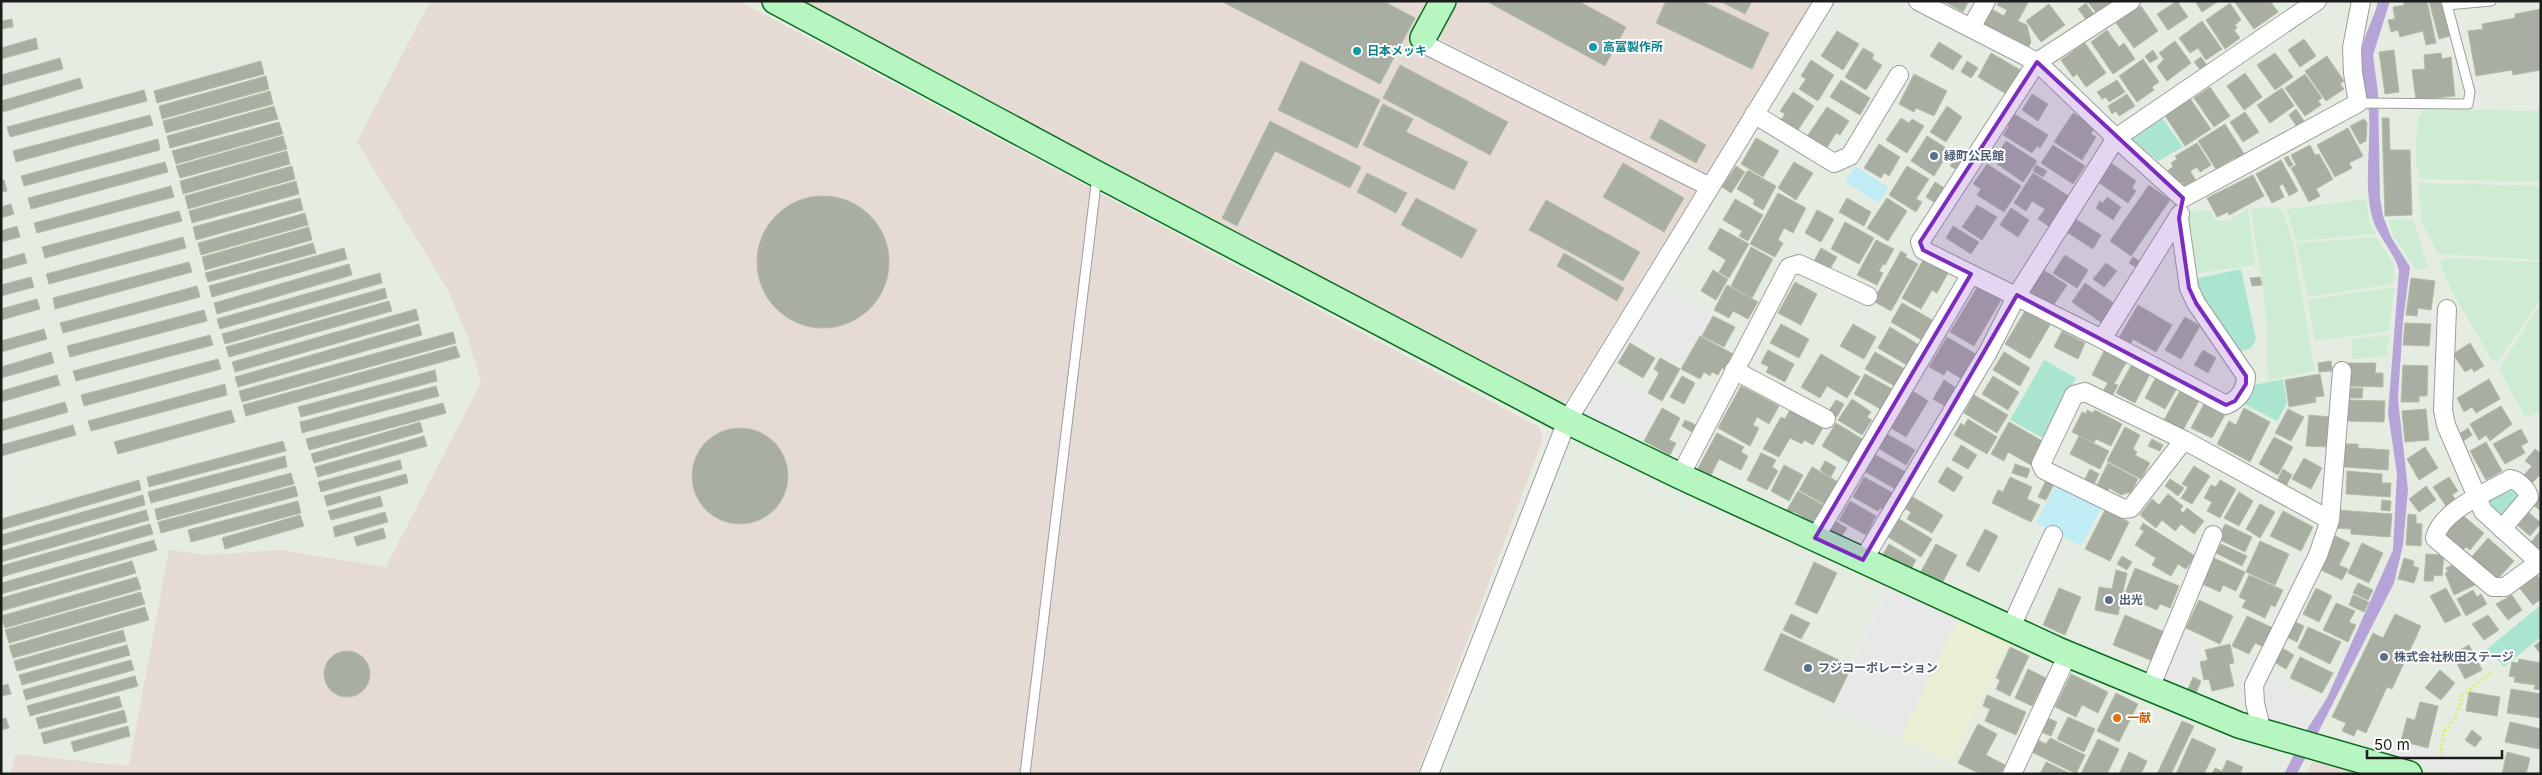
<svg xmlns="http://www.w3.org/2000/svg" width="2542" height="775" font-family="Inter,'Noto Sans JP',sans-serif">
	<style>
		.commercial { fill: #eaeed2 }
		.industrial { fill: #e6dad4 }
		.farmland { fill: #ceecd3 }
		.grass { fill: #aae6cf }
		.park { fill: #c0ecf6 }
		.parking { fill: #e8e8e8 }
		.water { fill: #b6a4d9 }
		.building { fill: #a8aea2; stroke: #b1bea5 }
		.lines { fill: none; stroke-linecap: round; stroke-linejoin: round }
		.lane-casing { stroke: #9d9d9d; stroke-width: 11 }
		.street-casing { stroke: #9d9d9d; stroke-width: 20 }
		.secondary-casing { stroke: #096d1f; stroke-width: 28 }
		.path { stroke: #d7f36d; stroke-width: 3; stroke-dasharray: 2.5 2.5; stroke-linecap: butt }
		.lane { stroke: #fff; stroke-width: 9 }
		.street { stroke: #fff; stroke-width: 18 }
		.secondary { stroke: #b7f6c1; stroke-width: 25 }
		.marked { fill: #7b2cbf; fill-opacity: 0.2; stroke: #7b2cbf; stroke-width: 4; stroke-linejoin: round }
		.culture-dot { fill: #0f9aa8; stroke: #fff; stroke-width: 2 }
		.service-dot { fill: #5c6f8a; stroke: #fff; stroke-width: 2 }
		.food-dot { fill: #e8710a; stroke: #fff; stroke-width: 2 }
		.labels { text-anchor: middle; stroke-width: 4; stroke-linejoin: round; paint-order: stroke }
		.culture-label { font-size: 12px; font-weight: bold; fill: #0d838f; stroke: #fff; text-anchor: start }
		.service-label { font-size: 12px; font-weight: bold; fill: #4e5e75; stroke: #fff; text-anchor: start }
		.food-label { font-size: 12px; font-weight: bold; fill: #c56008; stroke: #fff; text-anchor: start }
	</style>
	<rect width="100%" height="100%" fill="#e5ede2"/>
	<path class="commercial" d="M1960,617L2010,641L1951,762L1901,739Z"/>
	<path class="industrial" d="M430,1H739L1539,427L1543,439L1417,774H10L16,754L129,766L169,550L209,555L280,550L386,567L481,382L468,338L448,290L357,142Z
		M809,1H1427L1419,16L1416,37L1698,187L1569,397L1561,403H1549L826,17L812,7Z
		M1450,1H1813L1706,173L1441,40L1437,25Z
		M2313,761L2364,774H2305Z"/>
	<path class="farmland" d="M2424,109L2541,111V182L2421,179L2416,164V138L2419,117Z
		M2419,183L2541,186V260L2438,254L2421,221Z
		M2366,199L2369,221L2375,234L2296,241L2287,209Z
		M2267,207L2280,209L2283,212L2293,243L2315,371L2268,380L2266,310L2251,209Z
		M2248,209L2255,265L2199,273L2195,269L2188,221L2190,212L2203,210L2211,212L2216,221H2227Z
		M2413,219L2427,264V268L2419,270L2416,269L2393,235L2388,220Z
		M2376,237L2394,265L2393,284L2308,297L2296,243Z
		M2444,258L2541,262V298L2497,363L2493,361L2452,292L2440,263Z
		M2394,287L2389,331L2315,341L2307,300Z
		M2541,303V410L2528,418L2525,417L2499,369Z
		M2389,335L2387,356L2352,359L2351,339Z"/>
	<path class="grass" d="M2160,115L2183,147L2158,161L2128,136Z
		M2241,269L2256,339C2252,349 2248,351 2237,351L2198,294L2194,279Z
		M2044,360L2076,378L2043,438L2010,420Z
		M2283,379L2287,403L2277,421L2240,402L2254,385Z
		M2512,484L2523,497L2507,516L2500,517L2492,509L2488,496Z
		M2541,605V637L2504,667L2487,649Z"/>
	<path class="park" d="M1855,166L1888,187L1879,203L1845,182Z
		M2056,485L2101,508L2081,546L2036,523Z"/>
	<path class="parking" d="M1659,286L1710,316L1681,365L1630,335Z
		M1603,372L1662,402L1639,446L1587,420L1583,411Z
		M1892,585L1956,614L1899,738L1834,708Z
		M2182,632L2204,642L2185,688L2162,678Z
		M2268,676L2321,702L2299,731L2274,723L2264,711L2261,694Z
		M2393,741L2483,761L2480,774H2467L2389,756Z"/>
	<path class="water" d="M2378,1H2390L2373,55L2378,93L2380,198L2383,216L2391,237L2410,267L2403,321L2398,399L2408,490L2403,545L2394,583L2297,774H2284L2306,731L2327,698L2393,550L2397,474L2388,413L2399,271C2396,255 2379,238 2373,220C2363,187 2371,148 2369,113C2368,94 2359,75 2361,56C2362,37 2374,20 2378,1Z"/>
	<path class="building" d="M1221,1H1383L1415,18L1380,84Z
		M1486,1H1578L1626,27L1605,66Z
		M1666,1H1702L1769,33L1752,69L1656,23Z
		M1720,1H1752L1745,14Z
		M1943,1H1969L1963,12Z
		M1999,1H2029L2018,21L2027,25L2031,42L2027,50L1981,26L1990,8L2004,16L2007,10L1997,5Z
		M2087,1H2117L2098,15Z
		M2177,1L2188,17L2168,30L2157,14Z
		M2195,1H2217V2L2202,12Z
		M2234,1H2270L2278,12L2254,29Z
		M2404,1H2427L2436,43L2426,45L2423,31L2400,37L2398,30L2391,32L2388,20L2395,19L2393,7L2404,5Z
		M2429,1H2441L2450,36L2439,39Z
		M2086,3L2095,16L2088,22L2078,9Z
		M2230,3L2241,20L2235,25L2237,28L2234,30L2240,38L2225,49L2206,20Z
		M2049,4L2065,25L2041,42L2026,21Z
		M2141,6L2158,31L2134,48L2116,23Z
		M2541,9V70L2513,75L2512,70L2476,76L2468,31L2483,29L2482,24L2515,18V14Z
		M12,19L13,27L1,29V21Z
		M2202,21L2222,49L2206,60L2198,48L2190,53L2179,38Z
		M2107,30L2119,47L2124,43L2135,59L2113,74L2091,42Z
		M1837,31L1859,44L1843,70L1821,56Z
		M36,38L38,49L1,59V48Z
		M2304,39L2316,56L2300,67L2288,50Z
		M2175,41L2191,63L2167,81L2157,67L2164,59L2159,53Z
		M1939,42L1962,56L1953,70L1930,56Z
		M2085,43L2106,73L2086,87L2077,74L2073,77L2061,60Z
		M1863,48L1874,54L1872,59L1882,65L1866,90L1845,77Z
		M2153,50L2158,58L2150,63L2145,56Z
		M2394,50L2399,92L2385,94L2379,52Z
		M1991,53L2022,71L2008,95L1978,77Z
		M2275,53L2293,77L2275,90L2257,65Z
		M2441,53L2442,59L2451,57L2455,96L2416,100L2412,70L2425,69L2424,55Z
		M2327,56L2344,81L2340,84L2344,89L2326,101L2305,71Z
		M2201,57L2209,68L2203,73L2194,62Z
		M60,58L63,69L1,86V75Z
		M2143,59L2159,82L2152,87L2154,90L2137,102L2119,76Z
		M1811,60L1834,75L1818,101L1799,89L1806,79L1801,76Z
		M261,61L264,74L157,103L154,91Z
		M1301,61L1380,100L1357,148L1278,110Z
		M1967,61L1978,68L1971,78L1961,72Z
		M1400,65L1508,122L1490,155L1383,98Z
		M2245,73L2262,97L2244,110L2227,86Z
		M1914,74L1947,91L1934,116L1916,108L1914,112L1899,104Z
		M2305,74L2322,98L2318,101L2321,105L2305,116L2285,88Z
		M266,76L269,89L162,119L159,106Z
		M80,78L83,88L3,112L1,101Z
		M1841,80L1870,98L1860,115L1830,97Z
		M2117,80L2125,92L2109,102L2106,97L2102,99L2097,92Z
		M2210,87L2230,116L2214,127L2194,98Z
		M2282,88L2294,106L2270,123L2257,105Z
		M144,90L147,101L10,137L7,127Z
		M270,91L273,104L166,133L163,121Z
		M1793,92L1814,106L1798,130L1781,120L1785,114L1780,111Z
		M2032,94L2048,104L2038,121L2022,110Z
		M2127,94L2135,106L2119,116L2116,111L2112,114L2108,106Z
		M2189,97L2211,129L2185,146L2164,114Z
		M1383,104L1413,119L1406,132L1468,162L1454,190L1363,145Z
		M274,106L278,119L170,148L167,136Z
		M1947,106L1962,117L1946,142L1930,132Z
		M1827,107L1849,121L1840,135L1836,133L1825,151L1806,138Z
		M2296,109L2306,124L2299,130L2289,115Z
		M2245,112L2259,132L2243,142L2230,122Z
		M2013,113L2048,135L2040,148L2037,146L2032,153L2003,135L2009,126L2006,124Z
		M2073,113L2095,127L2091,134L2096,137L2082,160L2054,142Z
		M150,115L153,125L16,162L13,151Z
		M1901,118L1909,123L1912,119L1924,126L1907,153L1886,140Z
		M2382,118H2389L2390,150H2410L2412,215L2385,216Z
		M1660,119L1706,145L1696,163L1650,138Z
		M2364,119L2367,123L2366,141L2360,144L2350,126Z
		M1270,121L1361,167L1350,188L1275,151L1237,226L1222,218Z
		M279,122L283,134L176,164L172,151Z
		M2225,124L2245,155L2236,161L2234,158L2216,169L2198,141Z
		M2348,128L2363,156L2349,163L2352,168L2335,177L2317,145Z
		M283,136L287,149L180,178L176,166Z
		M1927,136L1954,153L1949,161L1945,158L1934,176L1911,161Z
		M1756,138L1779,151L1763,177L1741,164Z
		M158,139L160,150L24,186L21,176Z
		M2006,141L2037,161L2023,182L1997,164L2002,157L1997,154Z
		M2197,143L2211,165L2200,172L2197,167L2190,171L2198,184L2187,191L2182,182L2177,184L2168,170L2173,167L2171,163L2177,159L2175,156Z
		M1879,144L1900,157L1889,176L1884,173L1881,178L1864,168Z
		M2053,145L2085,166L2073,184L2041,163Z
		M2310,145L2315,155L2319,154L2333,179L2316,189L2320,196L2309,202L2291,168L2296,165L2291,155Z
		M287,151L290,164L183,194L180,181Z
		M1957,155L1966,160L1959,171L1950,166Z
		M2288,156L2293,165L2289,167L2284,158Z
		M2281,160L2298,191L2289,196L2283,184L2279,186L2284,197L2272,203L2256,174Z
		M165,162L168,172L31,209L28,198Z
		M1794,162L1813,173L1796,200L1778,188Z
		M1623,163L1684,198L1664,232L1603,197Z
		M2111,163L2136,181L2132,188L2136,191L2128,203L2098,182Z
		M1987,164L2021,186L2004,212L1977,195L1981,189L1973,184Z
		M2036,165L2047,171L2043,177L2033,171Z
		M292,166L295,179L188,209L185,196Z
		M1736,166L1745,172L1731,193L1722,187Z
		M1907,166L1929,179L1916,199L1922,202L1916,212L1889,195Z
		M1748,170L1776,186L1763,210L1753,204L1755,200L1737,189Z
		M1367,173L1407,193L1396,213L1357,192Z
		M2033,173L2070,197L2050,227L2038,219L2045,209L2032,201L2026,211L2014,203Z
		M2253,175L2264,196L2229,215L2228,212L2217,217L2207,198Z
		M4,180L7,191L1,192V181Z
		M296,181L299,194L192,223L189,211Z
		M1935,182L1946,189L1937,204L1926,197Z
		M2149,185L2170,200L2131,256L2110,241Z
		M171,186L174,197L37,233L34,223Z
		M1778,193L1806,208L1793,233L1784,228L1778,240L1783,243L1775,257L1750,244Z
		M757 262a66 66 0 1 1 132 0a66 66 0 1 1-132 0Z
		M2107,197L2121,207L2113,220L2096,208L2100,201L2103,203Z
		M300,198L303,210L196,240L193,227Z
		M1416,198L1477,230L1462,258L1401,225Z
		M1847,198L1871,212L1864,226L1839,212Z
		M1887,198L1907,211L1888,241L1867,228Z
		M1735,199L1763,215L1748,241L1739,236L1742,231L1723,220Z
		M1546,200L1640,252L1623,281L1529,230Z
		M11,204L14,214L1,218V207Z
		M1977,205L1997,217L1982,240L1962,227Z
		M2011,208L2029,220L2018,237L2000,225Z
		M1817,210L1834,219L1821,242L1805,233Z
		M179,211L182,221L45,258L42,247Z
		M305,213L308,225L201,255L198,243Z
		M2074,218L2101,235L2093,249L2065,231Z
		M1845,222L1874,238L1859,264L1831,249Z
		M17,226L20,237L1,242V231Z
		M1953,226L1979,242L1971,254L1946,238Z
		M309,227L312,240L205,270L202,257Z
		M1720,228L1749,244L1729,278L1719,272L1726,260L1708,249Z
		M183,237L186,248L49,284L46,274Z
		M1876,240L1894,249L1885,265L1883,264L1879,271L1883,273L1877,285L1857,275Z
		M313,243L316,253L208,282L205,273Z
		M1751,247L1773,259L1752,298L1731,286Z
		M344,248L347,259L212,297L209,286Z
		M1821,248L1837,257L1828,272L1813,263Z
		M1901,251L1907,255L1905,257L1918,264L1891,311L1873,301Z
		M24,253L27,263L1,270V260Z
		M1564,253L1624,288L1617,301L1557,266Z
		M2065,255L2088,270L2077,288L2053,273Z
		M2133,257L2144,264L2140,270L2129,263Z
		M1923,260L1948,273L1937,293L1932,290L1921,309L1902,298Z
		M189,262L192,272L55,309L53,298Z
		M2106,263L2117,271L2104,287L2093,279Z
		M349,264L352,275L217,314L214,303Z
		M2042,269L2067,285L2053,306L2028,290Z
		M1713,270L1728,279L1716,300L1701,291Z
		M380,273L382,283L220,329L217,319Z
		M31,277L34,287L1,296V285Z
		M2260,277L2262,285L2252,286L2250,278Z
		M2411,278L2435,281L2431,310L2418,308L2417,316L2406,315Z
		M1795,282L1817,294L1801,325L1778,313Z
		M2085,283L2115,304L2102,323L2072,302Z
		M1727,285L1758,302L1748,319L1733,311L1729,318L1714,310Z
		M197,286L200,297L63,333L60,323Z
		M1978,286L2001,300L1974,346L1950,332Z
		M385,288L387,298L225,344L222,334Z
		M37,299L40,309L1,320V309Z
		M389,301L392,311L229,357L226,347Z
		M1902,303L1936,322L1925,342L1891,322Z
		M2138,305L2172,325L2156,352L2133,339L2129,347L2117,341Z
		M416,309L419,320L235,372L232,362Z
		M204,310L207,321L70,357L67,346Z
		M2025,311L2050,325L2030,359L2005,344Z
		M1713,316L1735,327L1724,347L1702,336Z
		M2185,317L2200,326L2181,359L2165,350Z
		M2405,323L2431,324L2429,346L2403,345Z
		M419,324L422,335L238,387L235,377Z
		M1781,324L1809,339L1799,358L1770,343Z
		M1853,324L1876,337L1864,359L1840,346Z
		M1890,327L1919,345L1907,365L1878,348Z
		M44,329L47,339L1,352V341Z
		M2062,331L2085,343L2078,359L2054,347Z
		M453,332L456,343L242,402L239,391Z
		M210,335L213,345L76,381L73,371Z
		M1700,336L1735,355L1726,370L1722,368L1718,375L1712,372L1710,376L1704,372L1700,379L1681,369Z
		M1947,337L1979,356L1970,371L1967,369L1962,379L1947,370L1944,375L1929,367Z
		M1630,343L1655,358L1643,378L1618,363Z
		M2470,343L2484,366L2474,372L2472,368L2465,372L2453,354Z
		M456,346L460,357L246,416L243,405Z
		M2105,349L2127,361L2114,384L2118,385L2112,396L2103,391L2108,383L2092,375Z
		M1768,350L1794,364L1785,382L1766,372L1769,367L1761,363Z
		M2203,350L2216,358L2208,373L2194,365Z
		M51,352L54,363L1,378V367Z
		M1875,352L1908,371L1898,388L1865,369Z
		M2004,352L2030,368L2020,386L1993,370Z
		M1821,354L1860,377L1847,398L1827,386L1820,398L1801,387Z
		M1660,358L1680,369L1662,401L1648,393L1659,373L1654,369Z
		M218,359L221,369L84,406L81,395Z
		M2331,361L2332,371L2319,372L2318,363Z
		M2348,363H2376L2375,373H2383V387L2347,386Z
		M2132,364L2150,374L2135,403L2116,393Z
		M2403,365L2428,366L2427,396H2419V402H2401Z
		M435,370L437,381L301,417L298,407Z
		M1865,374L1896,391L1884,411L1854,394Z
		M2320,374L2324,396L2315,397L2316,402L2289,407L2285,380Z
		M57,375L60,385L1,402V391Z
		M1682,376L1695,383L1684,404L1670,397Z
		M1993,376L2019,392L2008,410L1982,394Z
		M2156,377L2177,388L2165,409L2145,398Z
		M2489,379L2500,399L2476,413L2472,407L2464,412L2457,398Z
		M1944,380L1959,390L1948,408L1933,399Z
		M225,384L227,395L91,431L88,421Z
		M436,386L439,396L302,433L300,422Z
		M1741,386L1779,406L1769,424L1757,417L1753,425L1759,428L1750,446L1718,428Z
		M2347,388H2363L2362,398H2347Z
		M2181,389L2200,399L2183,430L2164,420Z
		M1913,391L1928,401L1906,437L1891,428Z
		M1974,395L2008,415L1997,433L1964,413Z
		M1852,399L1871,412L1867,417L1872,420L1862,435L1838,420Z
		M1836,400L1844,404L1837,417L1828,412Z
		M2347,400L2385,401L2384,422L2346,421Z
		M65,402L68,412L1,431V420Z
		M2205,402L2226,413L2212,438L2191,428Z
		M443,403L446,413L309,450L306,439Z
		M2501,406L2512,424L2490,441L2486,435L2479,440L2470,424Z
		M1662,408L1680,418L1669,440L1676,443L1670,455L1644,441Z
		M1791,408L1824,426L1813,445L1804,440L1802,444L1790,438L1779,457L1763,449L1781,417L1785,419Z
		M2244,408L2270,422L2250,462L2217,444L2229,421L2236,425Z
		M2288,409L2304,417L2291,441L2275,433Z
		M2426,409L2429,440L2405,442L2402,411Z
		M231,410L235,422L118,454L114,442Z
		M2087,410L2093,413L2095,410L2122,424L2111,446L2096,439L2094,443L2072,432L2082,412L2086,414Z
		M2309,415L2331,417L2329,447L2306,446Z
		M1968,419L1997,437L1987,454L1954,435L1961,423L1964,426Z
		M1685,420L1696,425L1692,432L1682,426Z
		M420,422L423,432L314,463L311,454Z
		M2009,422L2044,442L2031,465L2008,452L2004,461L1991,454Z
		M1836,423L1864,440L1850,463L1822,446Z
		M73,425L76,435L1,456V445Z
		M2125,427L2140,435L2133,449L2137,452L2135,455L2150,463L2141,479L2107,461Z
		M2468,428L2472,435L2462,442L2458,435Z
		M692 476a48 48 0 1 1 96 0a48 48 0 1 1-96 0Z
		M2521,429L2528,442L2521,446L2525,453L2505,464L2493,444Z
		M1717,433L1744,447L1741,452L1748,456L1741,470L1719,459L1710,477L1697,470Z
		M1887,434L1915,450L1906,465L1878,448Z
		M424,436L427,446L318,477L315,467Z
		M2079,436L2109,451L2100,469L2070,454Z
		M2274,437L2293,447L2278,475L2259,464Z
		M2152,439L2163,445L2160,451L2148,446Z
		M283,441L286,451L149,487L147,477Z
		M2486,442L2502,471L2486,480L2470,451Z
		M2345,444H2358V448L2389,450L2388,470L2344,467Z
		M1961,445L1977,455L1968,469L1952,460Z
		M2425,447L2438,468L2419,480L2407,459Z
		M2535,449L2541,454V474L2532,483L2523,476L2532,466L2525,461Z
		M1761,453L1776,460L1772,467L1778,471L1767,490L1747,480Z
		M1874,454L1909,474L1899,491L1864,471Z
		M285,456L287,467L151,503L148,492Z
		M2304,458L2322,468L2311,489L2292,479Z
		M400,460L402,469L321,492L318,482Z
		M1825,461L1836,467L1831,477L1820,470Z
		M2108,463L2138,479L2131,492L2121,495L2109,488L2106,494L2095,489Z
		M2015,464L2030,469L2027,478L2012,473Z
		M1784,465L1803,475L1789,501L1771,491Z
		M2194,466L2210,476L2192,504L2181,498L2188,487L2182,484Z
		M1812,467L1840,483L1827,506L1799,490Z
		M1947,467L1963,477L1954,492L1938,482Z
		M2090,469L2099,474L2093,487L2083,483Z
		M2283,469L2292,475L2286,486L2277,481Z
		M2347,471L2382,474V483H2391L2390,497L2346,494Z
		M291,473L294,484L157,520L155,509Z
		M406,474L408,483L327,506L324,496Z
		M1864,477L1895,494L1885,510L1880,508L1878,511L1853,497Z
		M2010,477L2032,487L2027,499L2040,505L2031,522L1992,503L1998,490L2003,492Z
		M2449,477L2458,491L2452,495L2456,500L2446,506L2433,487Z
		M2170,479L2184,488L2178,496L2165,486Z
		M139,480L141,490L1,530V519Z
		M2046,480L2054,484L2046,500L2038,497Z
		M2220,480L2236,489L2220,518L2207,511L2212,502L2204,498L2211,485L2216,487Z
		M295,486L298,496L161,533L158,522Z
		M2426,486L2436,500L2419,512L2409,499Z
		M1798,491L1826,507L1814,529L1800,522L1803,517L1793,511L1789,518L1784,515Z
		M2239,492L2253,501L2239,526L2224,518Z
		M2168,494L2183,506L2180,510L2183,513L2187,508L2204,521L2194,534L2181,524L2175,531L2162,520L2156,528L2140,515L2152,499L2159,505Z
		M2541,494V511L2532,504Z
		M143,495L145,505L1,546V535Z
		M380,496L383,506L331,520L328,511Z
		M1911,496L1943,515L1932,533L1907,519L1911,512L1904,508Z
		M2382,500L2391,501L2390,511L2381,510Z
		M298,501L301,513L191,542L188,530Z
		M1850,501L1876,516L1866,535L1839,520Z
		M2260,504L2275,512L2260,538L2246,529Z
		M146,510L149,520L1,562V551Z
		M2105,510L2129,522L2110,561L2085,549Z
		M2336,510L2392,514L2390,537L2351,534V529L2335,528Z
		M2283,511L2313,527L2301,551L2270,536Z
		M2527,511L2541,523L2530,536L2516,524Z
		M385,512L388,522L335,537L333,527Z
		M2408,514L2416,515V523L2422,524L2421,546L2406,545Z
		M2461,514L2484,533L2470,550L2466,547L2462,551L2444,535Z
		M300,515L304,526L225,549L222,538Z
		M1899,519L1932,539L1921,557L1888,537Z
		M1835,521L1847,528L1838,542L1827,535Z
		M2143,523L2195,556L2186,569L2178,564L2171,576L2152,565L2156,558L2135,545L2144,531L2140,529Z
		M150,524L153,534L1,577V566Z
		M2225,524L2252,537L2245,552L2218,539Z
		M383,528L386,538L357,546L354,537Z
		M1985,529L1998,536L1979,572L1966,565Z
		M2541,530V550L2531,542Z
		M2333,535L2350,543L2339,565L2348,569L2342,580L2317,568Z
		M2488,538L2514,561L2495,582L2469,560Z
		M154,540L157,550L1,594V583Z
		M2260,541L2289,554L2275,585L2246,572Z
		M2362,543L2383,553L2369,583L2348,573Z
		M1889,544L1916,560L1909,572L1882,556Z
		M1936,544L1957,555L1940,587L1919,575Z
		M2221,544L2247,556L2242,566L2216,553Z
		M2426,554L2444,555L2442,576L2434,575L2433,581H2424Z
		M2122,556L2132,562L2127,570L2117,564Z
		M2214,558L2245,572L2236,591L2223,585L2220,592L2202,584Z
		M2404,558L2414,561L2413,566L2419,568L2414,583L2398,579Z
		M132,561L136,573L1,611V598Z
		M1814,562L1837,573L1817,614L1795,604Z
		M2456,563L2462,574L2467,571L2475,585L2454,595L2445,573L2448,572L2446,568Z
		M2135,568L2179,586L2170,608L2160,604L2157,610L2124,596Z
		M2116,570L2127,573L2118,615L2095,610L2099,587L2112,589Z
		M2533,570L2541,580V599L2533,605L2518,586Z
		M2249,575L2283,590L2275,607L2271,605L2265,618L2242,607L2246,600L2239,597Z
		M137,577L141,589L5,628L1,616Z
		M2358,583L2373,590L2368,600L2353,593Z
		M2059,588L2081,597L2065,635L2043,625Z
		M2316,588L2332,596L2319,622L2303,614Z
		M2446,588L2461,615L2445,623L2430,596Z
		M2473,590L2477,597L2481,594L2487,604L2466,616L2457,599Z
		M141,592L145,604L9,643L5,630Z
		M2353,595L2369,602L2364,612L2349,605Z
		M2512,595L2522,610L2508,620L2496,604Z
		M2199,600L2233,616L2220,644L2186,628Z
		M2336,603L2355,611L2349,622L2356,625L2348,642L2323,630Z
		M145,607L149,620L13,658L9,646Z
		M1791,614L1810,623L1801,639L1783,630Z
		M2395,614L2421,626L2392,689L2387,687L2366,733L2357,729L2354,736L2342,731L2346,723L2332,717L2373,633L2383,638Z
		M2125,615L2165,632L2153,661L2113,645Z
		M2488,615L2499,630L2484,640L2472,624Z
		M2247,616L2273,628L2264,647L2255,643L2249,654L2232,646Z
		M2289,619L2304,626L2297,642L2282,635Z
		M2308,627L2341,642L2330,664L2298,648Z
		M123,630L126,641L17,671L14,661Z
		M1781,633L1852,666L1834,703L1764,670Z
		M2541,641V654L2534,646Z
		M2230,644L2234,663L2229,664L2234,686L2212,691L2209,679L2204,680L2200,662L2208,660L2205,650Z
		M127,645L130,655L22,685L19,675Z
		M2469,645L2482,670L2465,679L2452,654Z
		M2010,647L2029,656L2010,696L1996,689L2000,680L1996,678Z
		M2282,648L2294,655L2286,669L2274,662Z
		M324 674a23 23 0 1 1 46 0a23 23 0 1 1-46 0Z
		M2300,657L2333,673L2322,693L2290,678Z
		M2519,659L2541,663V690L2534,689L2535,685L2514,682L2515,677L2509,676L2512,662L2518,663Z
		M131,660L134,670L26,700L23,690Z
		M2028,669L2046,678L2032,706L2015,698Z
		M2440,670L2455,683L2441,700L2425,688Z
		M2071,674L2108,692L2098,713L2082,705L2076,717L2055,707Z
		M135,676L138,686L30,716L27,706Z
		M2193,677L2201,681L2196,693L2188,689Z
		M8,684L11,694L1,696V686Z
		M2511,689L2541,694V718L2507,713Z
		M2469,692L2500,697L2497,716L2466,711Z
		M2116,693L2138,704L2119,742L2097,731Z
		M1987,695L2026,712L2016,735L1985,721L1990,709L1983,706Z
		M119,696L122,707L39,729L36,718Z
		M2420,702L2438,706L2428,748L2401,741L2407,718L2415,720Z
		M124,710L127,722L44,744L41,733Z
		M2068,717L2095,729L2084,752L2057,739Z
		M6,718L9,728L1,730V719Z
		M2048,718L2057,722L2051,736L2041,732Z
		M2182,721L2194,726L2171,774H2157Z
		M2510,722L2541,729L2539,749L2505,742Z
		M1978,724L1997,734L1986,755L2005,765L2000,774H1980L1958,763Z
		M128,726L130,736L74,752L71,742Z
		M2472,730L2482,738L2475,747L2465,740Z
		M2050,738L2085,755L2076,774L2032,752L2038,740L2046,744Z
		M2192,738L2216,749L2204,774H2176Z
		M2098,739L2119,749L2107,774H2081Z
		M2129,752L2147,761L2141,774H2119Z
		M2507,752L2530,758L2526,774H2502Z
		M2227,760L2243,767L2240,774H2212L2215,768L2222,771Z
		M2046,762L2069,773V774H2040Z"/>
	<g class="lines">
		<g class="lane-casing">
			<path id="lane" d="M2447,5L2491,1
				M2358,103L2468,104L2470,92L2446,1
				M1025,774L1097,176"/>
		</g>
		<g class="street-casing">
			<path id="street" d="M1918,1L2037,62L2116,138L2183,198L2358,103L2353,73L2352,48L2361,1
				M1971,28L1986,1
				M1423,38L1430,47L1710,187
				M1754,114L1834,163L1850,156L1899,75
				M1971,274L1923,250L1920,242L2037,62L2131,1
				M2447,309L2443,410L2446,425L2483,511L2541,564
				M2102,339L2180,214
				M1734,370L1826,419
				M2184,440L2131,508L2124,509L2044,470L2041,464L2074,395L2085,392L2184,440L2330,520L2318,555L2254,685L2255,703L2262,732
				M1680,476L1789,267L1799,264L1868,296
				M2330,520L2342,371
				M2502,529L2529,497C2527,489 2518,480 2510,479C2487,493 2441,510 2435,538L2493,587H2505L2539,562
				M1815,538L1971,274L2102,339L2226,405C2238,400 2246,390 2246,376L2196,303L2189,288L2179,218
				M1863,560L1988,352L2017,295L2116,138L2317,1
				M2011,627L2053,535
				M2150,688L2213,535
				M1429,774L1567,421L1824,1
				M2012,774L2068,654"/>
		</g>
		<g class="secondary-casing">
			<path id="secondary" d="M775,1L1097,174L1567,421L1680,476L2060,651L2239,725L2409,774
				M1423,38L1443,1"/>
		</g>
		<path class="path" d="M2440,756L2444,732L2455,718L2463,695L2491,673"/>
		<use href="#lane" class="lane"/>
		<use href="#street" class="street"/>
		<use href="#secondary" class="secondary"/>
	</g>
	<path class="marked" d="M2037,62L2183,198L2179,218L2189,288L2196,303L2246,376V384L2235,401L2226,405L2017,295L1863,560L1815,538L1971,274L1923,250L1920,242Z"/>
	<g class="culture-dot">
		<circle cx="1593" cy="47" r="5"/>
		<circle cx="1357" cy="51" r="5"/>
	</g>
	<g class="service-dot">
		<circle cx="1934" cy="156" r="5"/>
		<circle cx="2109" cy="600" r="5"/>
		<circle cx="2384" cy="657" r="5"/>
		<circle cx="1808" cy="668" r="5"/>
	</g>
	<circle class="food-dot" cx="2117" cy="718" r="5"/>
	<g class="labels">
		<g class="culture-label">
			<text x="1603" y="51">高富製作所</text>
			<text x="1367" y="55">日本メッキ</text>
		</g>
		<g class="service-label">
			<text x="1944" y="160">緑町公民館</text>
			<text x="2119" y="604">出光</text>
			<text x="2394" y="661">株式会社秋田ステージ</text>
			<text x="1818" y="672">フジコーポレーション</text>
		</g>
		<g class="food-label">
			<text x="2127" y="722">一献</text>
		</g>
	</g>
	<rect width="2542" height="775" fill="none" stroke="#1c1c1c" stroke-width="5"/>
	<path d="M2367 750v8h135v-8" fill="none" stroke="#1c1c1c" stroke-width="2.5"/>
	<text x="2374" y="750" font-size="15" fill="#1c1c1c" stroke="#ffffff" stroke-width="4" paint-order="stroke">50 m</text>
</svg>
